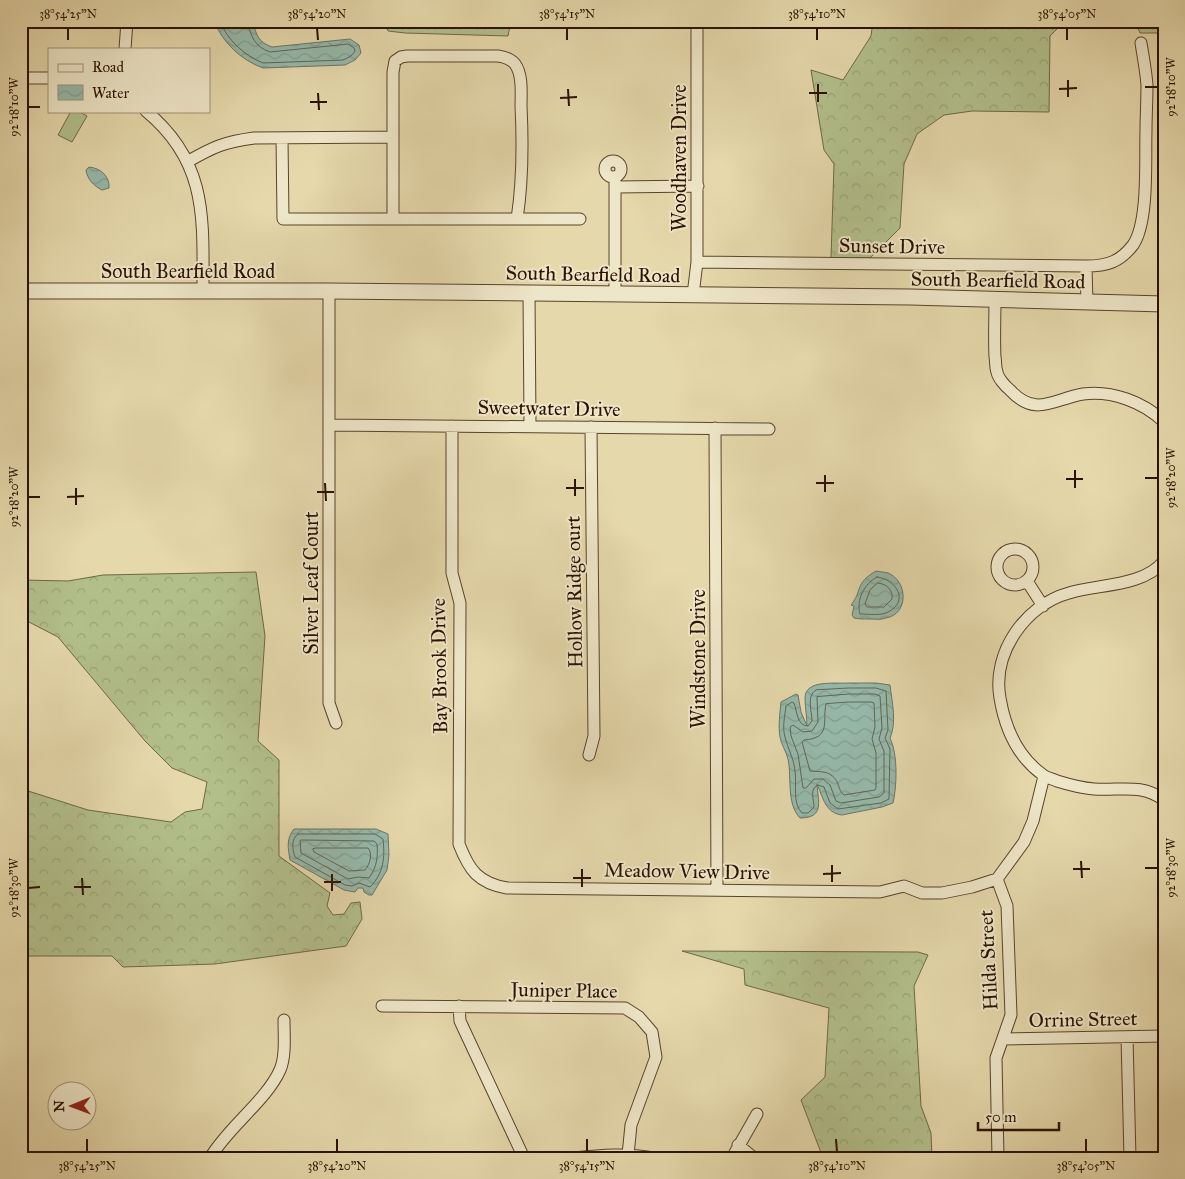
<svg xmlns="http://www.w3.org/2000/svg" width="1185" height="1179" font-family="'IM FELL Great Primer',serif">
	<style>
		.forest { fill: url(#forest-crowns); stroke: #6e6846 }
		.pitch { fill: #b2bf8b; stroke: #6e6846 }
		.water { fill: url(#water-waves); stroke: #6b7667 }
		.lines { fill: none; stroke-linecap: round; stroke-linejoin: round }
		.shore { stroke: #606556; stroke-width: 1 }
		.minor-casing { stroke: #5a432b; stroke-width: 13 }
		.tertiary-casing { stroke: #5a432b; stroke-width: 17 }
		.minor { stroke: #eee6c8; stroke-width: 11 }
		.tertiary { stroke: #eee6c8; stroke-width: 15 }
		.ticks { fill: none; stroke: #2b1100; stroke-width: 2 }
		.labels { text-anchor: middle; stroke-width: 4; stroke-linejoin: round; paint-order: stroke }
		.street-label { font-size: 20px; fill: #2b1100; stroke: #eee6c8 }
		.neatline { fill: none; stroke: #2b1100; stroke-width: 2 }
		.ticks-label { font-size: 12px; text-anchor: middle; fill: #2b1100 }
	</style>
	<defs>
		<pattern id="forest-crowns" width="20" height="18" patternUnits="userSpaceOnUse" patternTransform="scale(1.25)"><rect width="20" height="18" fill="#b2bf8b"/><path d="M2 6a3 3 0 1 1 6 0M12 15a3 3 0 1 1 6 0" fill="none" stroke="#99a376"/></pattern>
		<pattern id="water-waves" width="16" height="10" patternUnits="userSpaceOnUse" patternTransform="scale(1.25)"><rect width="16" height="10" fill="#96b9ab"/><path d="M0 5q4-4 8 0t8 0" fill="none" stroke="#819e91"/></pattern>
	</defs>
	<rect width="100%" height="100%" fill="#e5d8ab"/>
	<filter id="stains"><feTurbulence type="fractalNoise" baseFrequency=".004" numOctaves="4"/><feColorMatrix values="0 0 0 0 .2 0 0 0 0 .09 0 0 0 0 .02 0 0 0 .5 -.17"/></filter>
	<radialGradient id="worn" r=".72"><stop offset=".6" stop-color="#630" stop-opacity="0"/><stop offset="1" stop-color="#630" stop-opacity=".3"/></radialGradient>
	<path class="forest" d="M383,21H511L508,36L405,33L388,31Z
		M873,21H1065L1050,36L1049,112L972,111L944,115L917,134L904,164L900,228L870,258H831L834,164L824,150L811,70L843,80L871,36Z
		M1135,21H1163V33H1140Z
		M256,572L265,636L258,741L279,760V856L330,893L327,906L333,915L344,914L351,903L360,902L362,919L346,946L215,964L123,967L112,956H21V781L25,790L88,810L171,822L185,812L202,809L207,782L172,768L145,741L58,637L27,621L21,615V580L68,581L103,575Z
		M682,951L918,952L928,955L914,986L921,1106L931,1133L932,1158H823L801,1100L825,1077L829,1008L745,985L744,969Z"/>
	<path class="pitch" d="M71,111H78L87,116L72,142L58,135Z"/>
	<path class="water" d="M214,21H253C256,35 258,42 272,47L350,39L359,45L361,53L355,60L345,65L263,68C241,60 223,43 214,21Z
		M89,167C101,168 110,177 109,188L102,190C94,186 87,179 86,170Z
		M876,571C880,572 885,572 888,573C908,581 909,614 886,618C881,620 875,619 870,619C864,619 859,619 854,618L852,615L854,606L851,605C863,590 854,584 876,571Z
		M849,683H876L890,685C892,702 897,723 890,738C898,754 897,786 893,803L882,807L842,815C825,813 823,797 817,784C818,801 825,818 800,818C786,803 792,778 788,759C786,751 781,744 780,737C778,726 780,713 781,702L796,694L798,695L801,712L807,726C807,717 805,707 805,698C805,679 836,684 849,683Z
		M294,829H376L388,834L389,855L387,870L372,895H369L364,892L363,888H358L355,892L344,890L290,860C288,848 286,839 294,829Z"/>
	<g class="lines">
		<path class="shore" d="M220,21C227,40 245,56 263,63L343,60L351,56L355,51L354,48L348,44L270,52C255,47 250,36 248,21
			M877,577C896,579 910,601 888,612C881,616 868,614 860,614C856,600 864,584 877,577Z
			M878,583C887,584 893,590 892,599L884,607H867L865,604L870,590Z
			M849,688H876L886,691L888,730L885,738L890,749L889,799L881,803L838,809L830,803L824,787L818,785C809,789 814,799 814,807L808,813H802C792,803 797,784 795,771C794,759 788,749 785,737C782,727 785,715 786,706L792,702L794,703C797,711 797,726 808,726L812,721C812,711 806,696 816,690Z
			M849,694H875L880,696L882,728L879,739L884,751V793L879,797L841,803L836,801L830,785L823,779H814L806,788H803L798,754L791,736L790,727L793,725L803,732L812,731L818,722L817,697Z
			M849,702H871L874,703L875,727L872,739L876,753V788L875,790L844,795C840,792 840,789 838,784C832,770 821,772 810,771L802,742L804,740C832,738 822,721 826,704Z
			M298,834H375L383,839C385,857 384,873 370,887L359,883L352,886L345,885L295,857C292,849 291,839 298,834Z
			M302,840L374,841L377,844C378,857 377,867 369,878L358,877L348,879L301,853L300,841Z
			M316,848H368C373,854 370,864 365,870L349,871L314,852L313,849Z"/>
		<g class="minor-casing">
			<path id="minor" d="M125,49L127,21
				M21,78H49
				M146,111C208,162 203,219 203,291
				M282,138L283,219H580
				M605 169a8 8 0 1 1 16 0a8 8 0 1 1-16 0Z
				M187,162C213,147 224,142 254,138L393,137
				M615,177V295
				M616,187L698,186
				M393,219V72L395,61L401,57L407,56H498C505,57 511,59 515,64C523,75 521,94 521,106C523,146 523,180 517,219
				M697,262L1086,266C1107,266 1120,262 1133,245C1149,222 1145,159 1146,131C1146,116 1147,100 1147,85C1146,71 1143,56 1141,43
				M1086,266L1087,302
				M329,291V703L336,723
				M529,294L530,426
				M693,295L697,262V21
				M995,299C995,318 994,338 995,357C996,361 995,367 997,372C998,378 1005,386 1010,390C1036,418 1053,399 1083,394C1111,390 1144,402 1164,422
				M330,425L769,429
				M452,426V573L460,603L459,844C469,870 478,883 507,888L880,892L904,886L922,893H942L972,887L997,879L1024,842L1033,821L1044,776
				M715,428L717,890
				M997 567a18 18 0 1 1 36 0a18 18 0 1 1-36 0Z
				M1164,561C1143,587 1098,584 1069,593C1025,605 992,653 1000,698C1005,728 1018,757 1043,775C1047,778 1053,779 1057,781C1070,785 1081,788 1094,789C1120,791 1141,783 1164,800
				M1027,581L1043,606
				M589,755L594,736L591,427
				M997,879L1007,906L1011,1015L996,1058L998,1158
				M382,1006L625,1008L639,1017L652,1032L656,1057L631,1125L628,1155
				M459,1006L460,1021L524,1158
				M1127,1037L1130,1158
				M1003,1039L1164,1036
				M738,1145L754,1158
				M210,1158C228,1127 266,1101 280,1070C286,1056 284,1036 284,1020
				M575,1158C601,1155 627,1153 653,1158
				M732,1158L757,1114"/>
		</g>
		<g class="tertiary-casing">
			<path id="tertiary" d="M21,291H329L910,297L1164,304"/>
		</g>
		<use href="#minor" class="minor"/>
		<use href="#tertiary" class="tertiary"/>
	</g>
	<path class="ticks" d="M68,28V40M317,28L318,40M567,28V40M817,28V40M1067,28V40M1068,80V97M818,84V102M1145,87H1158M568,89L569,106M1059,89L1077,88M318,93L319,110M809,93H827M560,98L577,97M310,102H327M28,107H40M1075,470V488M825,475V492M1145,478H1158M575,479V496M1066,479H1083M325,483L326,501M816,483H834M76,488V505M566,488H584M317,492H334M28,497H40M67,497L84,496M1081,861L1082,878M832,865V882M1145,868H1158M582,869V887M1073,869H1090M332,874V891M823,874L841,873M82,878L83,895M573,878H591M324,882H341M74,887H91M28,888L40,887M87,1139V1152M337,1139V1152M587,1139V1152M836,1139L837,1152M1086,1139V1152"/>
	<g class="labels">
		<g class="street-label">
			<text transform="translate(679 158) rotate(-90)" y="7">Woodhaven Drive</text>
			<text transform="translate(892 246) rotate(1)" y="7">Sunset Drive</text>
			<text x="188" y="278">South Bearfield Road</text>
			<text transform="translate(593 274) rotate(1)" y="7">South Bearfield Road</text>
			<text transform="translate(998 280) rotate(1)" y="7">South Bearfield Road</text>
			<text transform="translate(549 408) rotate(1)" y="7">Sweetwater Drive</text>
			<text transform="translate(311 583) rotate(-90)" y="7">Silver Leaf Court</text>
			<text transform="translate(574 592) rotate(-91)" y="7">Hollow Ridge ourt</text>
			<text transform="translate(698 659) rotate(-90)" y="7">Windstone Drive</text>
			<text transform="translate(439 666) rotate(-91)" y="7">Bay Brook Drive</text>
			<text transform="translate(687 871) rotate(1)" y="7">Meadow View Drive</text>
			<text transform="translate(988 960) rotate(-93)" y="7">Hilda Street</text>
			<text transform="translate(564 990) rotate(1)" y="7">Juniper Place</text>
			<text transform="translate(1083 1019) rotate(-1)" y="7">Orrine Street</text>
		</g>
	</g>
	<rect width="1185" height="1179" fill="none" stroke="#e5d8ab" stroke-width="55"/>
	<rect x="48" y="48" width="162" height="65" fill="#eee6c8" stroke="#a09178"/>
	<rect x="58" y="64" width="25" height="8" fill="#eee6c8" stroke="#a09178"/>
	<text x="92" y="72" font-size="15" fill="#2b1100">Road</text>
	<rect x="58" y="85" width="25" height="15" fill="url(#water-waves)" stroke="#a09178"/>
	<text x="92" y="98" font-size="15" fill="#2b1100">Water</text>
	<g transform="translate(72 1106) rotate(269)"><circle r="24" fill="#eee6c8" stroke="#a09178"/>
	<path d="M0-4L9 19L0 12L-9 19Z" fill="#8f2418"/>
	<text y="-8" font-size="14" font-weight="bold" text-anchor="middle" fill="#2b1100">N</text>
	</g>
	<path d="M978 1122v8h81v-8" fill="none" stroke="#2b1100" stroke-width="2.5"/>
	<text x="985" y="1122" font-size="15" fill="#2b1100" stroke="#eee6c8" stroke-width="4" paint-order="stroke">50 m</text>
	<rect x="28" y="28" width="1130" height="1124" class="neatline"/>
	<g class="ticks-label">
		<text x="68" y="18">38°54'25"N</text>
		<text x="317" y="18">38°54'20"N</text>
		<text x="567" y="18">38°54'15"N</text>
		<text x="817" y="18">38°54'10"N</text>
		<text x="1067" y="18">38°54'05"N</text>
		<text transform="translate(1171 87) rotate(-90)" y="4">92°18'10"W</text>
		<text transform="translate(14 107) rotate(-90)" y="4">92°18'10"W</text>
		<text transform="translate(1171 478) rotate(-90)" y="4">92°18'20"W</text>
		<text transform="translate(14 497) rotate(-90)" y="4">92°18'20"W</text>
		<text transform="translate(1171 868) rotate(-90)" y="4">92°18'30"W</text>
		<text transform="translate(14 888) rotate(-90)" y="4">92°18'30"W</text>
		<text x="87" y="1170">38°54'25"N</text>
		<text x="337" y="1170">38°54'20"N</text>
		<text x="587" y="1170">38°54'15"N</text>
		<text x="837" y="1170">38°54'10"N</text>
		<text x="1086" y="1170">38°54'05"N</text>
	</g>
	<rect width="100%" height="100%" filter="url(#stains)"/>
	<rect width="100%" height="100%" fill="url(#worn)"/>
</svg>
